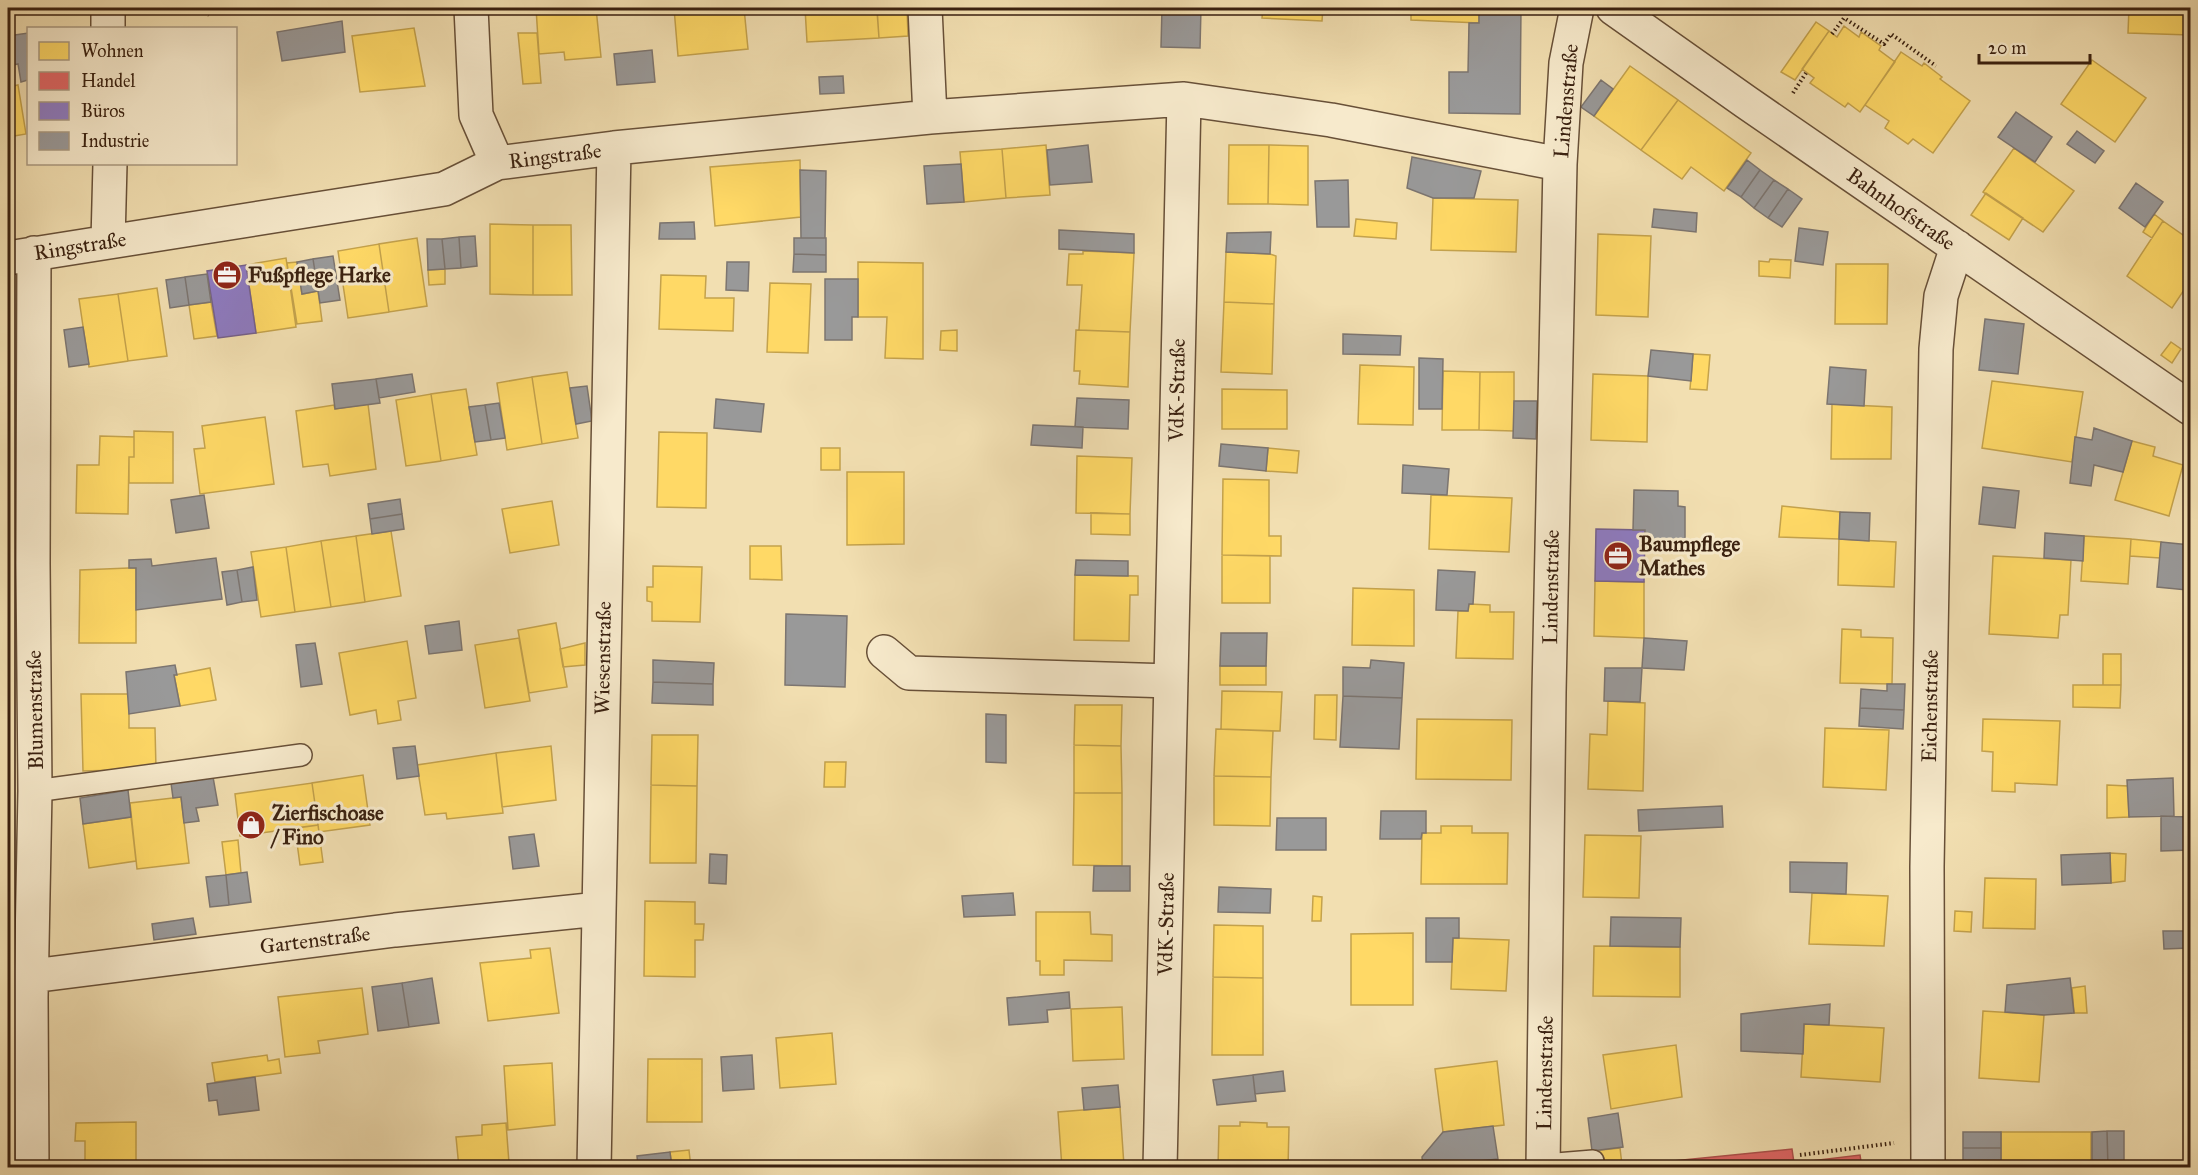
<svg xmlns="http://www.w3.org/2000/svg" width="2198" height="1175" font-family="'IM FELL Great Primer',serif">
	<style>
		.homes { fill: #ffd966; stroke: #c4a24c; stroke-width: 1.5 }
		.shops { fill: #e06666; stroke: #ae514c; stroke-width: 1.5 }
		.offices { fill: #8e7cc3; stroke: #75618d; stroke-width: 1.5 }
		.industry { fill: #999; stroke: #7c7570; stroke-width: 1.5 }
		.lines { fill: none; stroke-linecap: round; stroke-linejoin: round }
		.lane-casing { stroke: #685038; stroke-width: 24 }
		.street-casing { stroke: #685038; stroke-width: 36 }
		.path { stroke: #3a2110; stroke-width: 4; stroke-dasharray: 1.5 3; stroke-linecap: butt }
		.lane { stroke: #f7eacc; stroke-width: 21 }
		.street { stroke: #f7eacc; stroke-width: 33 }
		.labels { text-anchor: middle; stroke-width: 6; stroke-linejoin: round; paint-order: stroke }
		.street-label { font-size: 21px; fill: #3a2110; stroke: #f7eacc }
		.poi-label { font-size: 21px; font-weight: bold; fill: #3a2110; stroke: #f7eacc; text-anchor: start }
	</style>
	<rect width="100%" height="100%" fill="#f2dfb1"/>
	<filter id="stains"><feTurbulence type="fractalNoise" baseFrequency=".00333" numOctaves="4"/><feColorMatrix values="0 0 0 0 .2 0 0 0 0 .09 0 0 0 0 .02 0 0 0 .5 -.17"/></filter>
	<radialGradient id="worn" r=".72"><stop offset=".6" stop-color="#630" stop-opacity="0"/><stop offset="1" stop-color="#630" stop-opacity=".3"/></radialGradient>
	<path class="homes" d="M8,8H49V10L8,12Z
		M212,8H258V13L212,14Z
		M536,8H596L601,57L565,60L564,52L539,54Z
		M596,8H665L597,14Z
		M674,8H744L748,49L678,56Z
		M805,8H877L879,38L807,42Z
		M974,8H1041L974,12Z
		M1263,8H1323L1322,21L1262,18Z
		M1411,8H1479V23L1411,20Z
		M2129,8H2190V35L2128,33Z
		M907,9L908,36L879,38L877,11Z
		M1816,22L1829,31L1795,80L1781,72Z
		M1844,26L1859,37L1861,32L1881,46L1879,50L1895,62L1860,112L1848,103L1845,107L1810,83L1814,78L1802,69L1829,31L1837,37Z
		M414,28L425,86L360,92L352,36Z
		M518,33H537L541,83L523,84Z
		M1901,52L1922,66L1924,63L1942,77L1940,79L1970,101L1933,153L1913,139L1908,144L1885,128L1889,121L1865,105Z
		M2092,60L2146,98L2115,142L2061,104Z
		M1630,66L1678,100L1641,150L1594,116Z
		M18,85L26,134L8,137V87Z
		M1678,100L1751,153L1724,191L1691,167L1682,179L1641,150Z
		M1046,145L1050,195L1006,198L1002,149Z
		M1229,145H1269L1268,204H1228Z
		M1269,145L1308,146V205L1268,204Z
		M2014,148L2074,191L2043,232L1983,192Z
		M1002,149L1006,198L964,202L960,152Z
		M800,160L801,217L715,226L710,167Z
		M1986,193L2023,218L2009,240L1971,215Z
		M1433,198L1518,200L1516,252L1431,250Z
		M2154,214L2163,221L2152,238L2143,232Z
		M1356,219L1397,223L1396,239L1354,236Z
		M2163,221L2190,240V281L2172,308L2127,276Z
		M490,224L533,225V295L490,294Z
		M533,225H571L572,295H533Z
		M1598,234L1651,236L1648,317L1596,315Z
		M417,238L427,306L389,312L379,244Z
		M379,244L389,312L348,318L338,251Z
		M1083,251L1134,253L1130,332L1079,330L1082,285H1067L1069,254H1083Z
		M1226,252L1270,254L1276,256L1274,304L1224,302Z
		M286,258L296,327L256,333L246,265Z
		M1770,259L1791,260L1790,278L1759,276V261L1769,262Z
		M297,262L302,294L318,291L322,321L297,324L287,263Z
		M858,262L923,263V359L885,358L887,317H858Z
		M1836,264H1888L1887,324H1835Z
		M445,269V284L429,285L428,270Z
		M661,275L706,276L705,298H734L733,331L659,329Z
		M770,283L811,284L808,353L767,352Z
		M157,288L167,356L128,361L118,294Z
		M118,294L128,361L89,367L79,299Z
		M211,302L217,336L194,339L189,305Z
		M1224,302L1274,304L1272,374L1221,372Z
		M957,330V351L940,350L941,331Z
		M1076,330L1130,332L1128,387L1079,384L1080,371H1074Z
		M2171,342L2181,349L2172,363L2161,355Z
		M1693,354L1710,355L1707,390L1690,389Z
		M1360,365L1414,367L1413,425L1358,424Z
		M1443,371L1480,372L1479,430H1442Z
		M567,372L578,438L542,444L532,377Z
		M1480,372H1514V431L1479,430Z
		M1593,374L1648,376L1647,442L1591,440Z
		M532,377L542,444L507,450L497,383Z
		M1992,381L2083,392L2072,462L1982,448Z
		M466,389L477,455L441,461L431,394Z
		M1222,389L1287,390V429H1222Z
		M431,394L441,461L406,466L396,400Z
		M368,404L376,469L330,476L328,464L303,467L296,411L334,405L335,409Z
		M1832,404L1892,407L1891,459H1831Z
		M265,417L274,484L200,494L194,449L205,448L202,426Z
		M134,431L173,432V483H129V457H134Z
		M659,432L707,433L706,508L657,507Z
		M100,436L134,437V457H129L128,514L76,513L77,465H99Z
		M2132,441L2155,447L2153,456L2183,465L2169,516L2115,500Z
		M821,448H840V470H821Z
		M1268,448L1299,451L1297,473L1266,471Z
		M1077,456L1132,458L1130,514L1076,513Z
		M847,472H904V544L847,545Z
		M1223,479L1269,480V536H1281V556L1222,555Z
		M1431,495L1512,498L1509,552L1429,549Z
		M552,501L559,545L510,553L502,509Z
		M1782,506L1840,512L1839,539L1779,537Z
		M1091,513L1130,514V535L1091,534Z
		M391,531L401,596L365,602L356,536Z
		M356,536L365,602L331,607L321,541Z
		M2084,536L2131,539L2128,584L2081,581Z
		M1839,539L1896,542L1894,587L1838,585Z
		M2131,539L2161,542L2160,558L2130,556Z
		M321,541L331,607L295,612L286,547Z
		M750,546H781L782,580L750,579Z
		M286,547L295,612L261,617L251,552Z
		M1222,555L1270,556V603H1222Z
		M1993,556L2071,560L2068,615H2060L2058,638L1989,634Z
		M653,566L702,567L700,622L652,621V602L647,601V587H653Z
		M129,568H136V643H79L80,570Z
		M1075,575L1138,576V595H1130L1129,641L1074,640Z
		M1595,581L1644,582V638L1594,636Z
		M1353,588L1414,590V646L1352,645Z
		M1469,604L1490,605V612H1514L1513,659L1456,658L1458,611H1468Z
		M556,623L567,687L529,693L518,630Z
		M1842,629L1861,630V637L1893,638L1892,684L1840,683Z
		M519,638L530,701L485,708L475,645Z
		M407,641L416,698L398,701L401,720L378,724L376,710L350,715L339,653Z
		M585,643V665L563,667L560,649Z
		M2103,654H2121V685H2103Z
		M1220,666H1266V685H1220Z
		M210,668L216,700L180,706L174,675Z
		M2073,685H2121L2120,708L2073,707Z
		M1222,691L1282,692L1280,731L1221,729Z
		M81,694H129V728H155L156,769L83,771Z
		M1315,695H1337L1336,740L1314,739Z
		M1608,701L1645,703L1643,791L1588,789L1590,734L1607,735Z
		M1075,705H1122L1121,746L1074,745Z
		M1417,719L1512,720L1511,780L1416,779Z
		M1983,719L2060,721L2057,785L2015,783V792L1992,791L1993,752L1982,751Z
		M1825,728L1889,730L1886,790L1823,787Z
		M1216,729L1273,731L1271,777L1214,776Z
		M652,735H698L697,786L651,785Z
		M1074,745L1121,746L1122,793H1074Z
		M551,746L556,800L502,807L496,753Z
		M496,753L503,813L447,819L446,813L425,815L417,765Z
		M825,762H846L845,787H824Z
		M363,775L370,825L319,832L312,783Z
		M1214,776L1271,777L1270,826L1214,825Z
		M312,783L318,825L240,836L235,794Z
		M651,785L697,786L696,863H650Z
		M2107,785L2128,786L2129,817L2107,818Z
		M1074,793H1122V866L1073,865Z
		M181,797L189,863L137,869L130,803Z
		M131,817L136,861L89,868L83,824Z
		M318,825L323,862L300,865L295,828Z
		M1441,826H1472V833H1508L1507,884H1421L1422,833H1441Z
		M1585,835L1641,836L1639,898L1583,897Z
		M238,840L241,873L226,875L222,842Z
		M2110,853L2126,854L2125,881L2111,883Z
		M1985,878L2036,879L2035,929L1983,928Z
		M1812,893L1888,896L1884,946L1809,944Z
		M1313,896L1322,897L1321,921H1312Z
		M645,901L695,902V924H704L703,940H695V977L644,976Z
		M1955,911L1972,912L1971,932L1954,931Z
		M1036,912H1090L1091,934L1112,935V961L1064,960V975H1040V961H1036Z
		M1214,925L1263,926V978L1213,977Z
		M1413,933V1005H1351V934Z
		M1453,938L1509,940L1506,991L1451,989Z
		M1594,946L1680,947V997L1593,996Z
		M550,948L559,1013L488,1021L480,963L531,958L530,950Z
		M1213,977L1263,978V1055H1212Z
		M2085,986L2087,1013H2074L2072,988Z
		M362,988L368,1034L318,1041L320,1053L285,1057L278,997Z
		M1122,1007L1124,1059L1073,1061L1071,1009Z
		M1983,1011L2044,1015L2039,1082L1979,1078Z
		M1804,1024L1884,1028L1880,1082L1801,1077Z
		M832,1033L836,1084L780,1088L776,1038Z
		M1676,1045L1682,1097L1611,1109L1603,1055Z
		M267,1055L268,1061L279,1059L281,1073L215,1082L212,1063Z
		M648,1059H702V1122H647Z
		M1497,1061L1504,1125L1443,1132L1435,1069Z
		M552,1063L555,1125L508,1130L504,1066Z
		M13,1083L12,1109H8V1084Z
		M1120,1107L1124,1166L1062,1168L1058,1112Z
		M136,1122V1168H85V1141H75L76,1123Z
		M1240,1122L1267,1123V1127H1289L1288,1168H1218L1219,1126H1240Z
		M506,1123L509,1163L459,1168L456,1137L482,1135V1125Z
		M2001,1132H2091V1168H2001Z
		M1620,1148L1622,1165L1594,1168L1592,1151Z
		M689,1150L691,1168H672L670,1152Z"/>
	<path class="shops" d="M1792,1149L1794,1163L1860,1155L1862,1168H1603Z"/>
	<path class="offices" d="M246,265L256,333L218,338L207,271Z
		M1596,529L1645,530L1644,582L1595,581Z"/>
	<path class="industry" d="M1162,8H1201L1200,48L1161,47Z
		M1479,8H1521L1520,114L1449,113V72H1468L1469,23H1479Z
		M342,21L345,52L282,61L277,32Z
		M28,33V80L21,82L18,64L8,66V36Z
		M652,50L655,82L617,85L614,54Z
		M843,76L844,93L820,94L819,77Z
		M1601,80L1613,89L1594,116L1581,107Z
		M2016,112L2052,137L2035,162L1998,137Z
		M2077,131L2104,151L2095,163L2067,144Z
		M1088,145L1092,182L1050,185L1047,150Z
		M1412,157L1481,171L1474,198H1433L1407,188Z
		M1747,160L1760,170L1741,197L1727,188Z
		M961,164L964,202L927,204L924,166Z
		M800,170L826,171L825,238H801Z
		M1760,170L1774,180L1754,208L1741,197Z
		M1348,180L1349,227H1317L1315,181Z
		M1774,180L1788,189L1768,218L1754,208Z
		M2136,183L2163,202L2145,227L2119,208Z
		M1788,189L1802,199L1782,227L1768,218Z
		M1654,209L1697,213L1696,232L1652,227Z
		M694,222L695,239H659L660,223Z
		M1799,228L1828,232L1823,265L1795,261Z
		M1059,230L1134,234V253L1059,249Z
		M1271,232L1270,254L1226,252L1227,233Z
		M475,236L477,266L461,268L459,237Z
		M459,237L461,268L445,269L442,239Z
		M794,238H826V255L794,254Z
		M427,239H442L445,269L428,270Z
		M794,254L826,255V272H793Z
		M333,256L340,300L320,303L313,259Z
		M313,259L318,291L302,294L297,262Z
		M727,262H749L748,291L726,290Z
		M207,274L211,302L189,305L185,277Z
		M185,277L189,305L170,308L166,280Z
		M825,279H858V317H852V340H825Z
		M1985,319L2024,324L2018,374L1979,370Z
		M83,327L89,364L69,367L64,330Z
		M1343,334L1401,336L1400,355L1343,354Z
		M1651,350L1693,354L1691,381L1648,376Z
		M1419,358L1443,359L1442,409H1419Z
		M1830,367L1866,370L1864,406L1827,404Z
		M412,374L415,392L379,398L376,379Z
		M376,379L380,403L335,409L332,384Z
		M587,386L592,421L576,424L570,388Z
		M1077,398L1129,400L1128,429L1075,427Z
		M716,399L764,404L761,432L714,428Z
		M1514,401H1537L1536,439L1513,438Z
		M499,403L505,438L491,440L485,405Z
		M485,405L491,440L475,442L469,407Z
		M1033,425L1083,427L1082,448L1031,445Z
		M2094,428L2132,441L2123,472L2094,465L2091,486L2070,483L2075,437L2092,440Z
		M1221,444L1268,448L1266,471L1219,466Z
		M1403,465L1449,469L1447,495L1402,493Z
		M1983,487L2019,491L2015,528L1979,524Z
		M1634,490L1678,491V506L1685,507V547L1645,545V530H1633Z
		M204,495L209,528L176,533L171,500Z
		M400,499L402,514L370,519L368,504Z
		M1840,512L1870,513L1869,541L1839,539Z
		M402,514L404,529L372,534L370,519Z
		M2045,533L2084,536L2083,561L2044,558Z
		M2161,542L2190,545L2187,590L2157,587Z
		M216,558L222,599L136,610V568H129V560L151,559L152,566Z
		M1076,560L1128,561V576L1075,575Z
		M253,567L257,600L242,602L237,570Z
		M237,570L242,602L227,605L222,572Z
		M1438,570L1475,572L1473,604H1469L1468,611L1436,610Z
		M786,614L847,616L845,687L785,685Z
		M459,621L462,650L429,654L425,626Z
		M1221,633H1267L1266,666H1220Z
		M1644,638L1687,641L1684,670L1642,668Z
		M315,643L322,684L301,687L296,645Z
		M653,660L714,663L713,684L653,682Z
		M1371,660L1404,663L1402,698L1343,696V667L1370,668Z
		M175,665L177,675H174L180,706L129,714L126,672Z
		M1605,668H1642L1640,702L1604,701Z
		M653,682L713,684V705L652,703Z
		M1887,684H1905L1904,710L1860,708L1861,689L1887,691Z
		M1343,696L1402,698L1399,749L1340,747Z
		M1860,708L1904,710L1903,729L1859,726Z
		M986,714L1006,715V763L986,762Z
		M415,746L419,776L397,779L393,748Z
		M213,777L218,805L196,808L199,821L184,823L181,797L173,798L171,783Z
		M2173,778L2174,816L2129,817L2127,780Z
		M128,790L131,817L83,824L80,798Z
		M1722,806L1723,827L1639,831L1638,810Z
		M1381,811H1426V833H1422L1421,839H1380Z
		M2161,816L2190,817V850L2161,851Z
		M1277,818H1326V850H1276Z
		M534,834L539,866L513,869L509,837Z
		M2110,853L2111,883L2062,885L2061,855Z
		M710,854L727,855L726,884L709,883Z
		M1790,862L1847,863L1846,894L1790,892Z
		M1094,866H1130V891H1093Z
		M247,872L251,902L229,905L226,875Z
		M226,875L229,905L210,907L206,877Z
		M1219,887L1271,889L1270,913L1218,912Z
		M1013,893L1015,915L964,917L962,896Z
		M1611,917L1681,918L1680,947L1610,946Z
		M193,918L196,934L154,940L152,924Z
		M1426,918H1459V938H1453L1452,962H1426Z
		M2163,931H2190V948L2164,949Z
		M432,978L439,1023L409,1027L402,983Z
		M2070,978L2074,1013L2044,1015L2005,1012L2007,985Z
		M402,983L409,1027L378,1031L372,987Z
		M1069,992L1070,1008L1047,1010L1048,1022L1009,1025L1007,998Z
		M1830,1004L1829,1025L1804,1024L1803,1054L1741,1051V1014Z
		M752,1055L754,1089L723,1091L721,1057Z
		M1283,1071L1285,1091L1255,1094L1253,1075Z
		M1253,1075L1256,1101L1217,1105L1213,1080Z
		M255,1077L259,1110L219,1115L217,1100L209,1101L207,1084Z
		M1118,1085L1120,1107L1084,1110L1082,1088Z
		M1618,1113L1623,1147L1592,1151L1588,1118Z
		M1493,1126L1498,1159L1423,1167L1422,1157L1443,1132Z
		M2107,1131H2124V1168H2108Z
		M2107,1131L2108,1168H2092V1132Z
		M1963,1132H2001V1148H1963Z
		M1963,1148H2001V1164H1963Z
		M670,1152L672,1168H638L637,1156Z
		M1495,1160L1496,1168H1466L1465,1162Z
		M532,1161L533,1168H482Z
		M1963,1164H2001V1168H1963Z"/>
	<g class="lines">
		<g class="lane-casing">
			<path id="lane" d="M35,791L301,755
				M1544,1165L1593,1161"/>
		</g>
		<g class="street-casing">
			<path id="street" d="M108,8V28
				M471,8L476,115L497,163
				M1613,8L1746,102L2190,408
				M930,117L1184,99L1331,120L1560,164
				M108,241L110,164
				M8,258L444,189L497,163L614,148L930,117L925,8
				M884,652L909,673L1171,681
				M32,976L395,930L599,909
				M32,1168L31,997L35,791L33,564L34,253
				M594,1168L614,148
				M1160,1168L1184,99
				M1543,1168L1549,692L1560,164L1566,63L1577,8
				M1928,1168L1927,867L1936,349L1941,296L1957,247"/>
		</g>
		<path class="path" d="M197,8L209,15
			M1832,34L1844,18L1884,44L1891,34L1936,66
			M1793,93L1806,73
			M1800,1155L1894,1143"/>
		<use href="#lane" class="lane"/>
		<use href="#street" class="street"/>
	</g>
	<defs>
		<g id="office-disc" transform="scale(1.5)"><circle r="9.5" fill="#8f2418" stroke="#f7eacc"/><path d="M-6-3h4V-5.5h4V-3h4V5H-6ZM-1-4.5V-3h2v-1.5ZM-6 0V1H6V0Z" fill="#fff"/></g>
		<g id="shop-disc" transform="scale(1.5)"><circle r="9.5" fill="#8f2418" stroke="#f7eacc"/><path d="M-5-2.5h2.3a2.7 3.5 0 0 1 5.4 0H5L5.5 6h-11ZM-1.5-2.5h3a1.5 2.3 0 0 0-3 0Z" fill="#fff"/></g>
	</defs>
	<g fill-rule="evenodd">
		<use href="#office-disc" x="227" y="275"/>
		<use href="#office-disc" x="1618" y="556"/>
		<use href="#shop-disc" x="251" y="825"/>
	</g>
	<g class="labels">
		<g class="street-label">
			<text transform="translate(1566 101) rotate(-85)" y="7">Lindenstraße</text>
			<text transform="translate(555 156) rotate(-7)" y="7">Ringstraße</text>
			<text transform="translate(1901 209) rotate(35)" y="7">Bahnhofstraße</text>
			<text transform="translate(80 246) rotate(-9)" y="7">Ringstraße</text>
			<text transform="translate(1177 390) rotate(-89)" y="7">VdK-Straße</text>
			<text transform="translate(1551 587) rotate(-89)" y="7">Lindenstraße</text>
			<text transform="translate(603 658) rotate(-89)" y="7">Wiesenstraße</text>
			<text transform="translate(1930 706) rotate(-89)" y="7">Eichenstraße</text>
			<text transform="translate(35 710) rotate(-91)" y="7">Blumenstraße</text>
			<text transform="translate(1166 924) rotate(-89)" y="7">VdK-Straße</text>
			<text transform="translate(315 940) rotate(-7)" y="7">Gartenstraße</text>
			<text transform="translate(1545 1073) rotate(-89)" y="7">Lindenstraße</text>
		</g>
		<g class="poi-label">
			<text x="248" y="282">Fußpflege Harke</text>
			<text x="1639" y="551">Baumpflege<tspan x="1639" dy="24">Mathes</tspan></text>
			<text x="272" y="820">Zierfischoase<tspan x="272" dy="24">/ Fino</tspan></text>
		</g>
	</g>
	<rect width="2198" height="1175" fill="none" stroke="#f2dfb1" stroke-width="30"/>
	<rect x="9" y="9" width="2180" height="1157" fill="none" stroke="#3a2110" stroke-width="3"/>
	<rect x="15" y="15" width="2168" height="1145" fill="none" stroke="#3a2110" stroke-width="1.5"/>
	<rect x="27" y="27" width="210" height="138" fill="#f7eacc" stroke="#ab9a81" stroke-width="1.5"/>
	<rect x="39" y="42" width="30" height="18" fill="#ffd966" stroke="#ab9a81" stroke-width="1.5"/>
	<text x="81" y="57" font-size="18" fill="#3a2110">Wohnen</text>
	<rect x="39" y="72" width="30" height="18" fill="#e06666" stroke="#ab9a81" stroke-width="1.5"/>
	<text x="81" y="87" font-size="18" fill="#3a2110">Handel</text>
	<rect x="39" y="102" width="30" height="18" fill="#8e7cc3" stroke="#ab9a81" stroke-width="1.5"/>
	<text x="81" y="117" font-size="18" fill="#3a2110">Büros</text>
	<rect x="39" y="132" width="30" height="18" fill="#999999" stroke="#ab9a81" stroke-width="1.5"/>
	<text x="81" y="147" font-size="18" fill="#3a2110">Industrie</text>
	<path d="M1979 54v9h111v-9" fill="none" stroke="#3a2110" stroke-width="3"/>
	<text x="1988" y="54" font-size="18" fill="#3a2110" stroke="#f7eacc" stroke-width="4.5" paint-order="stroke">20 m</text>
	<rect width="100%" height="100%" filter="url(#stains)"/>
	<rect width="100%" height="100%" fill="url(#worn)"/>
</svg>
